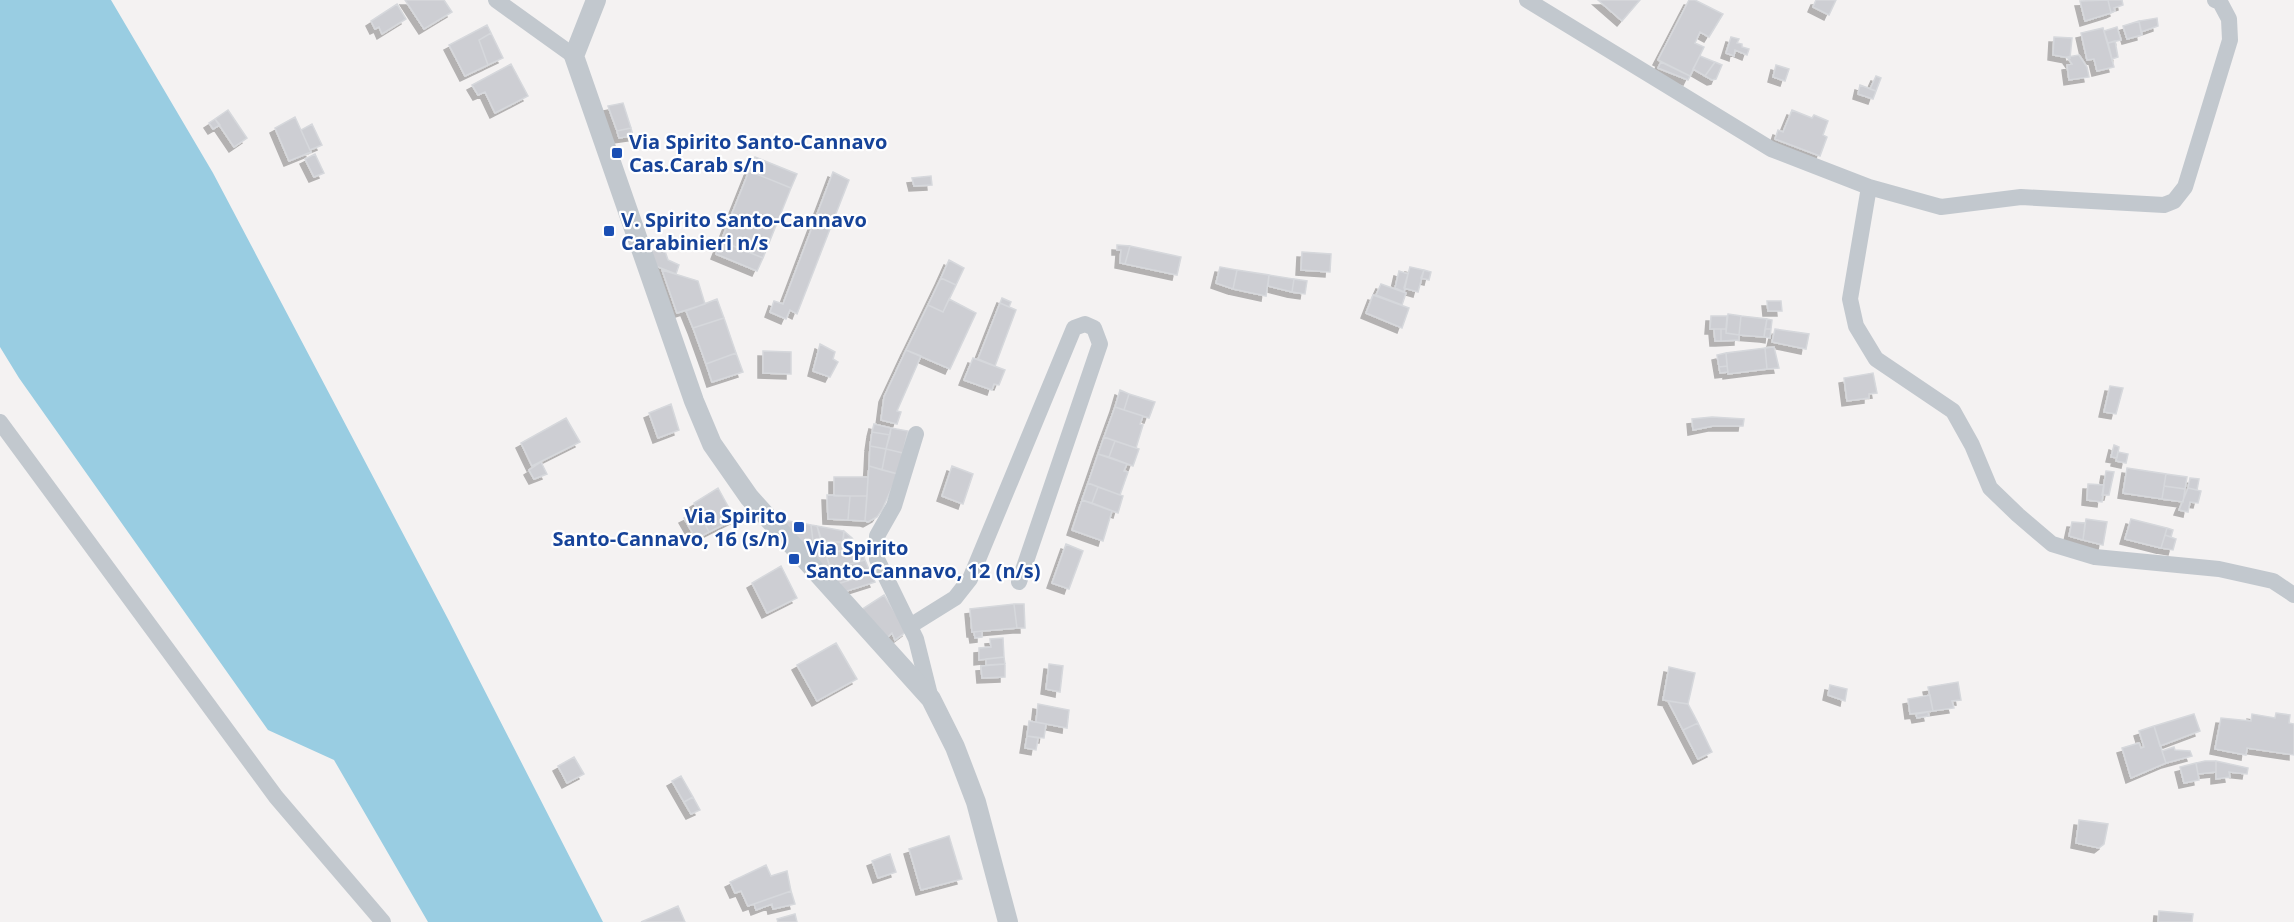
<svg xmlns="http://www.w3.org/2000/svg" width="2294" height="922" font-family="'Open Sans',sans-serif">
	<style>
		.water { fill: #99cde2 }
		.building { fill: #cdced3; stroke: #d6d8dc; stroke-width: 1.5; filter: url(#shadow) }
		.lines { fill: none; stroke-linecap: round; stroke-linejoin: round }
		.minor { stroke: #c2c8ce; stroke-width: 16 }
		.tertiary { stroke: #c2c8ce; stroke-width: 20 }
		.transit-dot { fill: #1a4fb4; stroke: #fff; stroke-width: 2 }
		.labels { text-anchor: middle; stroke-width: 4.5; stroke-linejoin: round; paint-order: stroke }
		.transit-label { font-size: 20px; font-weight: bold; fill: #164399; stroke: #fff; text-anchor: start }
	</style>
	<defs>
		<filter id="shadow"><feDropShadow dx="-5" dy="5" stdDeviation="0" flood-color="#0004"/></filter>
	</defs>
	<rect width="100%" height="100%" fill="#f4f2f2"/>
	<path class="water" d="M0,0H111L213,173L448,619L603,922H428L334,760L268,730L19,378L0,347Z"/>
	<path class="building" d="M405,0H444L452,12L424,29Z
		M1598,0H1640L1622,21Z
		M1689,0H1695L1723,14L1709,37L1700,32L1695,43L1704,47L1690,76L1658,60Z
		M1816,0H1836L1829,15L1813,7Z
		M2108,0L2111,13L2085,21L2080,1Z
		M2108,0H2122L2123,5L2114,8L2115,11L2111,13Z
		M397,4L406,19L382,34L379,27L375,29L371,21Z
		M2157,18L2158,26L2141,32L2139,21Z
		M2139,21L2142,35L2127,39L2123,26Z
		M487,25L491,33L479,40L488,65L465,76L449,45Z
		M2117,27L2121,40L2108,43L2104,31Z
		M2103,28L2114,67L2097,71L2094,59L2087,60L2081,33Z
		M491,33L503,58L488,65L479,40Z
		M1731,37L1739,39L1737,43L1742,44V47L1749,49L1747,55L1735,50L1734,56L1726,53Z
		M2054,37L2072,38L2070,58L2053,55Z
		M2115,41L2118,57L2112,59L2108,43Z
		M2079,55L2087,67L2089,77L2069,80L2067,65L2072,64L2067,57Z
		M1700,56L1715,62L1705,76L1693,69Z
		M1661,62L1690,76L1688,80L1658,68Z
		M1715,62L1722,65L1716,79L1712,80L1705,76Z
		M511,64L528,96L495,113L485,92L478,95L472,85Z
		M1776,65L1789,69L1785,81L1773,77Z
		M1876,76L1881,78L1876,91L1870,89Z
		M1860,85L1876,91L1873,99L1858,94Z
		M623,103L631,128L617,131L608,106Z
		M228,110L247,138L234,147L215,119Z
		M1792,110L1812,118L1814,115L1828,121L1823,135L1827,137L1820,156L1775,139L1778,130L1783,132Z
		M295,117L311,152L289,161L275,128Z
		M215,119L220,125L213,129L209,123Z
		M312,124L322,145L310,150L301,130Z
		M631,128L633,136L619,138L617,131Z
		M315,154L324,173L314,177L305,159Z
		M755,157L797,174L791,188L749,171Z
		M749,171L791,188L763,258L721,241Z
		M833,172L849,180L797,314L790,310L786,319L770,312L774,301L783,304Z
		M931,176L932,185L914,186L912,178Z
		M721,241L763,258L757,271L716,254Z
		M1117,245L1130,246L1125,264L1120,263L1121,250H1117Z
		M1130,246L1181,257L1177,275L1125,264Z
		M664,248L668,260L679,265L676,274L653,265L650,252Z
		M1302,252L1331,254L1330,272L1301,270Z
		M949,260L964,268L956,285L941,278Z
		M1220,267L1237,270L1233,289L1216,283Z
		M1410,267L1424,270L1418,292L1404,288Z
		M662,270L698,281L705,304L677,313Z
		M1237,270L1269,275L1266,296L1233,289Z
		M1424,270L1431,272L1429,280L1421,278Z
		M1399,271L1408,274L1404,292L1395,288Z
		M1269,275L1294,279L1292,292L1268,286Z
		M941,278L956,285L943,312L928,305Z
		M1294,279L1307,281L1305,294L1292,292Z
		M1381,284L1406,293L1402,305L1376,295Z
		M1373,295L1409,308L1402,328L1366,313Z
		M1002,298L1011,302L1009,307L1000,303Z
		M717,299L724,318L693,328L686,311Z
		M949,299L976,313L950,369L906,350L928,305L943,312Z
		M1767,301H1781L1782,311H1768Z
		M1000,303L1016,310L995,366L978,359Z
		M1728,314L1741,316L1739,335L1726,333Z
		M1711,316H1727L1726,329H1710Z
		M1741,316L1767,319L1764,337L1739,335Z
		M724,318L736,353L706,364L693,328Z
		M1767,319L1772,320L1771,329H1765Z
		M1714,329H1721V341H1715Z
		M1721,329H1726V333L1739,335V340L1721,341Z
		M1765,329H1771L1770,338L1764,337Z
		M1775,329L1809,334L1806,349L1772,342Z
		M820,344L835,352L833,359L838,362L830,377L813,371Z
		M1774,347L1779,368L1767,369L1765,348Z
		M1765,348L1767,369L1728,374L1726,353Z
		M906,350L921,356L897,411L901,412L897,424L881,420L884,397Z
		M763,351L791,352V374L763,373Z
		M736,353L743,372L712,382L706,364Z
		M1726,353L1727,366L1719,367L1717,355Z
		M973,358L1005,370L999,385L994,384L992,390L964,380Z
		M1727,366L1728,372L1720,373L1719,367Z
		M1873,373L1877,393L1869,394V398L1847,401L1844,378Z
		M2110,386L2123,388L2116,414L2104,412Z
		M1120,390L1129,394L1124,410L1115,407Z
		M1129,394L1155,402L1149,418L1124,410Z
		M671,404L679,430L658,438L649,413Z
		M1115,407L1143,416L1140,424L1143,425L1136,448L1104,437Z
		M1712,417L1744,419L1743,426H1713L1693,430L1692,419Z
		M566,418L580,442L532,466L521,443Z
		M874,424L891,428L890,435L872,432Z
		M891,428L908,431L903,453L886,449Z
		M872,432L890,435L886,449L870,446Z
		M1104,437L1115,441L1109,457L1098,454Z
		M1115,441L1139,449L1133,466L1109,457Z
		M2114,445L2119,447L2117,458L2111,457Z
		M870,446L886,449L882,470L869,466Z
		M886,449L903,453L898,474L882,470Z
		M2118,452L2128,454L2126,463L2116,461Z
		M1098,454L1127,464L1124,471L1128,472L1120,495L1088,483Z
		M541,462L547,474L534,479L529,470Z
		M869,466L898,474L882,510L877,517L868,522L865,521Z
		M952,466L973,474L963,504L942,496Z
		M2127,468L2166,474L2162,499L2123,493Z
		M2106,471L2114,472L2109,495H2102Z
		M2166,474L2187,477L2185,489L2164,486Z
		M834,477H868L867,496H834Z
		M2190,478L2199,479L2197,490L2188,488Z
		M1088,483L1098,487L1092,503L1082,500Z
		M2088,484L2104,485L2102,502L2087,500Z
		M2164,486L2185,489L2183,502L2162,499Z
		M1098,487L1123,496L1118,513L1092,503Z
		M718,488L735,519L709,532L694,503Z
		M2188,488L2201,491L2198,503L2190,502L2188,512L2179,510Z
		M827,495L850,496L848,520L828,519Z
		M850,496H867L865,521L848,520Z
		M1082,500L1112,511L1103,541L1072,530Z
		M698,511L709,532L696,539L684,518Z
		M2086,519L2107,522L2103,545L2083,540Z
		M2131,519L2167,528L2161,548L2125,539Z
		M788,521L811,525L813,541L803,544L785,524Z
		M2072,522L2085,523L2083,540L2069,536Z
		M811,525L817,526L821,538L813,541Z
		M817,526L844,531L843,542L821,541Z
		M2167,528L2173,530L2171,537L2165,535Z
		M844,531L852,538L843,539Z
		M2165,535L2176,539L2173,550L2161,548Z
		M821,538L834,581L803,544Z
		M821,541L845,543L847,549L826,555Z
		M1066,544L1083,551L1069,589L1052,583Z
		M860,545L865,560L831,569L826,555Z
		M865,560L871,574L837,584L834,581L831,569Z
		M781,566L797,598L767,613L752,583Z
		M871,574L875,582L844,592L837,584Z
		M884,595L907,631L895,640L892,633L887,638L861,610Z
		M1014,604H1024L1025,628H1017Z
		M1014,604L1017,628L972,632L970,609Z
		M982,631V637L975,638L974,632Z
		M1003,638L1004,657L979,660V648L991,647L990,639Z
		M836,643L857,679L817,701L797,665Z
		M1004,657L1005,664L986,665V659Z
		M1005,664V677L982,678L981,666Z
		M1049,664L1063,666L1060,692L1046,689Z
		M1669,667L1695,673L1688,704L1663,700Z
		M1958,682L1961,700L1952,701L1954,708L1933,711L1928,687Z
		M1830,685L1847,689L1845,701L1828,695Z
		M1930,695L1933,711L1910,714L1908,699Z
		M1668,701L1688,704L1698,723L1683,730Z
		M1038,704L1069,710L1067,728L1036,722Z
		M1928,712L1929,716L1917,718L1916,714Z
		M2276,713L2290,715L2289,723L2294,724V755L2247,748L2246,755L2215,749L2221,718L2251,721L2252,714L2275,718Z
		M2194,714L2200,731L2160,746L2154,726Z
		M1029,721L1046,724L1044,738L1027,736Z
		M1698,723L1712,752L1698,759L1683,730Z
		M2154,726L2166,763L2131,778L2122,748L2139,743L2141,748L2144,747L2139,731Z
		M1027,736L1038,738L1036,750L1025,748Z
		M2174,747L2175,750L2190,751L2192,756L2166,763L2162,751Z
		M574,757L584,774L567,783L558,766Z
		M2205,761H2216V772L2198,774L2196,763Z
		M2216,761L2248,768L2247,774L2229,772L2230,777L2216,779Z
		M2196,763L2199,780L2184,783L2180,767Z
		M681,776L693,797L684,802L672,781Z
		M693,797L700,810L691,814L684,802Z
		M2079,820L2108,824L2104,844L2099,848L2076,843Z
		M949,836L962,879L921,890L909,849Z
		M890,854L896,872L878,878L872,861Z
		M766,865L771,876L787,871L791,891L748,906L741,891L735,893L730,882Z
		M791,891L795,904L773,909L772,904L756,910L754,904Z
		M678,906L685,922H641L660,914Z
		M2159,911L2193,914L2192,922H2158Z
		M795,914L797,922H778L777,919Z"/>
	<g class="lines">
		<path class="minor" d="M496,0L574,56
			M1527,0L1771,149L1869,187L1941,207L2021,197L2164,205L2174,201L2185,187L2230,40L2229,19L2220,2L2215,0
			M1869,187L1850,299L1856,326L1876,359L1953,411L1972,445L1990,488L2018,515L2052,544L2095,557L2219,569L2273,581L2294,595
			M0,422L276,797L383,922
			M916,434L894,506L877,536V559L916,639L931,699
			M910,626L955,598L970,579L1074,328L1085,324L1094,328L1100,344L1019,582"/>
		<path class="tertiary" d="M596,0L574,56L694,401L712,444L749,497L931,699L955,747L976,802L1008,922"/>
	</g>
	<g class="transit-dot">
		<rect x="611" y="147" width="12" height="12" rx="3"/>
		<rect x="603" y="225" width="12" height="12" rx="3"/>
		<rect x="793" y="521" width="12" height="12" rx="3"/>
		<rect x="788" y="553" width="12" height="12" rx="3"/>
	</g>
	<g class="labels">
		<g class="transit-label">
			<text x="629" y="149">Via Spirito Santo-Cannavo<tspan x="629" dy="23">Cas.Carab s/n</tspan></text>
			<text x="621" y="227">V. Spirito Santo-Cannavo<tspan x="621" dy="23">Carabinieri n/s</tspan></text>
			<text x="787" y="523" text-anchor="end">Via Spirito<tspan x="787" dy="23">Santo-Cannavo, 16 (s/n)</tspan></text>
			<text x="806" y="555">Via Spirito<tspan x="806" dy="23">Santo-Cannavo, 12 (n/s)</tspan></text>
		</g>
	</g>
</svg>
